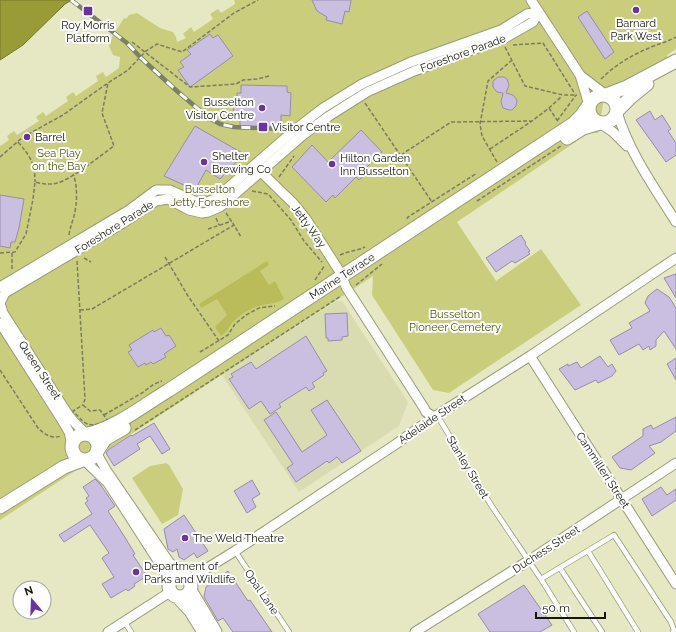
<svg xmlns="http://www.w3.org/2000/svg" width="676" height="632" font-family="Raleway,sans-serif">
	<style>
		.built { fill: #d9dcb1 }
		.green { fill: #cace7c }
		.forest { fill: #b9bc58 }
		.water { fill: #999c36; stroke: #727429 }
		.building { fill: #cbbfe1; stroke: #978cac }
		.lines { fill: none; stroke-linecap: round; stroke-linejoin: round }
		.lane-casing { stroke: #999c79; stroke-width: 6 }
		.street-casing { stroke: #999c79; stroke-width: 11 }
		.secondary-casing { stroke: #999c79; stroke-width: 15 }
		.path { stroke: #7a7c63; stroke-width: 1.5; stroke-dasharray: 4 2; stroke-linecap: butt }
		.lane { stroke: #fff; stroke-width: 4.5 }
		.street { stroke: #fff; stroke-width: 9 }
		.secondary { stroke: #fff; stroke-width: 13 }
		.rail-casing { stroke: #7d7f66; stroke-width: 4.5 }
		.rail { stroke: #fff; stroke-width: 3; stroke-dasharray: 9; stroke-linecap: butt }
		.poi-dot { fill: #6b32a8; stroke: #fff; stroke-width: 1.5 }
		.labels { text-anchor: middle; stroke-width: 4; stroke-linejoin: round; paint-order: stroke }
		.poi-label { font-size: 11px; fill: #16170a; stroke: #fff; text-anchor: start }
		.street-label { font-size: 11px; fill: #16170a; stroke: #fff }
		.park-label { font-size: 11px; fill: #57590c; stroke: #fff }
	</style>
	<rect width="100%" height="100%" fill="#e5e8c3"/>
	<path class="built" d="M336,301H342L408,402L399,426L299,492L222,375Z"/>
	<path class="green" d="M234,0H676V49L667,55L668,59L611,88H606L598,133H590L586,135L457,222L496,281L541,249L581,305L449,393L433,390L372,295L373,276L0,520V146L9,140L7,136L14,131L17,135L39,121L36,117L43,112L46,116L68,101L66,97L73,92L76,96L98,81L96,76L103,72L106,77L119,68L120,57L113,55L109,46L112,37L124,18L126,19L129,15L137,13L160,28L173,32L176,37L177,42L186,38L183,34L191,27L194,32L213,19L210,14L218,9L221,13L235,4Z
		M166,463L169,465L183,489L178,515L162,524L132,478L150,466Z"/>
	<path class="forest" d="M267,261L269,265L260,271L269,285L275,281L284,299C275,305 262,303 251,309C244,312 238,317 233,322C229,327 227,332 221,336L215,327L227,315L217,299L201,308L199,304Z"/>
	<path class="water" d="M0,0H72L65,4L23,45L0,60Z"/>
	<path class="building" d="M312,0H351L349,12L345,11L342,24L326,20L327,17L317,11Z
		M587,11L614,52L605,59L578,17Z
		M210,34L213,38L218,35L233,56L190,87L178,70L184,67L180,62L191,54L187,50Z
		M498,77H504L507,79L509,85L506,93L513,95L517,100L516,106L512,110H509L503,108L501,102L503,93L497,92L493,87V81Z
		M241,85L287,86V92L291,93L290,116L281,115V128L240,127V115H233L234,102H237V93H241Z
		M650,111L655,120L662,115L671,129L668,131L676,143V155L666,162L636,120Z
		M195,126L244,154L220,179L206,170L195,190L164,176Z
		M361,130L382,152L366,168L369,171L359,180L356,177L335,198L333,195L326,202L292,167L312,145L328,162Z
		M0,195L24,199L19,228L15,242H11L10,248L0,246Z
		M521,235L526,243L525,244L530,251L528,252L530,254L515,263L512,261L496,272L486,258Z
		M676,274V298L664,278Z
		M657,289L669,297L676,308V349L664,331L656,340V346L650,350L649,346L643,350L639,344L619,355L610,340L632,328L629,323L650,311L645,303L648,296Z
		M347,313L348,336L342,337V340L328,341V338H326L325,314Z
		M161,328L166,336L169,335L176,346L164,354L166,357L153,364L151,362L146,365L145,363L138,367L128,352L132,350L129,345L153,330L154,332Z
		M306,336L327,371L323,373L324,375L312,383L315,387L309,391L306,387L279,404L281,407L270,414L261,401L249,409L229,379L233,377L231,374L251,362L256,369Z
		M600,356L608,367L612,364L616,371L612,376L598,383L596,380L575,390L559,369L568,364V366L577,362L581,368Z
		M676,358V380L667,364Z
		M327,400L361,451L342,463L337,457L329,463L327,461L296,482L287,468L293,464L264,420L276,412L302,452L327,435L311,410Z
		M676,417V431L661,442L649,446L655,453L631,470L620,468L612,457L643,436V429L651,425L653,429Z
		M154,423L170,449L162,454L150,436L137,444L140,449L114,466L106,453L108,450L131,435L132,436Z
		M95,479L100,484L115,506L108,511L126,539L135,554L133,555L147,576L134,584L135,586L128,591L126,589L111,598L102,584L114,577L102,558L109,553L90,525L64,542L59,535L92,514L85,503L88,501L86,498L89,496L83,487Z
		M252,480L260,494L252,499L256,507L247,513L234,491Z
		M661,487L667,495L676,489V500L652,516L642,499Z
		M184,515L208,551L197,558L194,553L184,560L179,557L177,549L173,552L168,549L164,529Z
		M228,571L248,601L250,600L272,632H233L223,618L218,621L204,597L206,587Z
		M524,585L552,625L540,632H490L478,614Z"/>
	<g class="lines">
		<g class="lane-casing">
			<path id="lane" d="M434,417L440,420L491,505L541,579L574,632
				M235,551L289,632
				M588,551L638,632
				M560,568L602,632
				M541,579L614,535L671,622L674,630L673,632
				M124,621L131,632"/>
		</g>
		<g class="street-casing">
			<path id="street" d="M531,0L580,75L589,105
				M581,76L606,95
				M617,112C629,152 654,187 676,222
				M601,124L613,132L627,146
				M258,169L294,204L306,219L340,272L346,287L424,408L426,412L434,417
				M0,287L129,210L156,190H170L197,202H207L215,199L297,128L323,108L362,84L411,62L501,30L527,14L539,12
				M0,323L62,420L69,432L72,445
				M530,356L676,584
				M86,434L74,422L69,416L3,313L0,303L5,293L123,223L156,201L168,199L189,210L202,213L208,212L220,207L303,135L329,116L367,92L414,71L505,38L533,22L539,12
				M97,454L106,470L169,562L185,577
				M84,460L108,483L162,567L169,583
				M188,580L235,551L396,444L434,417L530,356L676,258
				M108,632L170,592
				M415,632L528,561L676,463"/>
		</g>
		<g class="secondary-casing">
			<path id="secondary" d="M589 109a14 14 0 1 1 28 0a14 14 0 1 1-28 0Z
				M606,95L627,87L676,61
				M617,111L631,97L647,84
				M567,138L583,128L600,123
				M72 447a13 13 0 1 1 26 0a13 13 0 1 1-26 0Z
				M88,434C117,427 144,405 169,390L573,124L582,115L588,106
				M98,450L105,439L124,428
				M0,507L64,467L83,460
				M169 586a11 11 0 1 1 22 0a11 11 0 1 1-22 0Z
				M190,590L215,632
				M178,597L191,611L204,632"/>
		</g>
		<path class="path" d="M132,42L190,87L236,84L243,80L257,79L269,76
			M513,45L543,43L575,94
			M505,47L525,86L563,95H577
			M601,79C615,65 632,55 649,48C658,44 667,42 676,37
			M365,103L432,202
			M549,108L557,120
			M557,121L576,95
			M18,142C30,156 35,163 35,182
			M490,149L532,121
			M401,155L451,122L532,121L549,108L562,96
			M0,157L23,137L63,115L105,85L128,70L146,51L157,44L182,52L234,13L258,0
			M497,162L482,136L480,124L488,81L512,60
			M279,177L294,156
			M252,191L268,194L291,220L304,241L322,262
			M477,201L561,146
			M226,213L234,225
			M216,218L219,225
			M407,219L408,217L477,173
			M208,229L232,221
			M69,235C70,228 72,223 74,216C77,205 78,185 73,174
			M0,253L15,252L26,234L33,199L35,182C43,184 50,185 57,183C71,180 101,155 114,146L102,113L108,83
			M340,255C348,251 357,251 365,247
			M165,257L188,296L219,341
			M84,258L91,262
			M77,261L85,399L83,405
			M12,269V253
			M315,280L325,265
			M356,285L382,264
			M80,310L92,309L234,225L241,237
			M200,352L228,335L235,324L246,315L259,308L275,306
			M0,370L38,428C45,435 52,439 61,436
			M83,405L90,411L100,410L108,421C88,428 87,426 73,411Z
			M104,415L142,393L154,384L162,381
			M135,430L341,296"/>
		<use href="#lane" class="lane"/>
		<use href="#street" class="street"/>
		<use href="#secondary" class="secondary"/>
		<g class="rail-casing">
			<path id="rail" d="M71,0L127,43L141,58L178,92L209,118L220,124L234,127L281,129"/>
		</g>
		<use href="#rail" class="rail"/>
	</g>
	<g class="poi-dot">
		<circle cx="636" cy="10" r="4"/>
		<rect x="83" y="6" width="10" height="10" rx="2"/>
		<circle cx="262" cy="108" r="4"/>
		<rect x="258" y="122" width="10" height="10" rx="2"/>
		<circle cx="27" cy="137" r="4"/>
		<circle cx="204" cy="162" r="4"/>
		<circle cx="332" cy="164" r="4"/>
		<circle cx="185" cy="538" r="4"/>
		<circle cx="136" cy="572" r="4"/>
	</g>
	<g class="labels">
		<g class="poi-label">
			<text x="636" y="27" text-anchor="middle">Barnard<tspan x="636" dy="13">Park West</tspan></text>
			<text x="88" y="29" text-anchor="middle">Roy Morris<tspan x="88" dy="13">Platform</tspan></text>
			<text x="254" y="106" text-anchor="end">Busselton<tspan x="254" dy="13">Visitor Centre</tspan></text>
			<text x="272" y="131">Visitor Centre</text>
			<text x="35" y="141">Barrel</text>
			<text x="212" y="160">Shelter<tspan x="212" dy="13">Brewing Co</tspan></text>
			<text x="340" y="162">Hilton Garden<tspan x="340" dy="13">Inn Busselton</tspan></text>
			<text x="193" y="542">The Weld Theatre</text>
			<text x="144" y="570">Department of<tspan x="144" dy="13">Parks and Wildlife</tspan></text>
		</g>
		<g class="street-label">
			<text transform="translate(463 53) rotate(-20)" y="4">Foreshore Parade</text>
			<text transform="translate(309 226) rotate(54)" y="4">Jetty Way</text>
			<text transform="translate(114 227) rotate(-32)" y="4">Foreshore Parade</text>
			<text transform="translate(342 276) rotate(-33)" y="4">Marine Terrace</text>
			<text transform="translate(40 370) rotate(57)" y="4">Queen Street</text>
			<text transform="translate(432 419) rotate(-34)" y="4">Adelaide Street</text>
			<text transform="translate(468 467) rotate(59)" y="4">Stanley Street</text>
			<text transform="translate(603 470) rotate(57)" y="4">Cammilleri Street</text>
			<text transform="translate(546 549) rotate(-33)" y="4">Duchess Street</text>
			<text transform="translate(262 592) rotate(56)" y="4">Opal Lane</text>
		</g>
		<g class="park-label">
			<text x="59" y="157">Sea Play<tspan x="59" dy="13">on the Bay</tspan></text>
			<text x="210" y="193">Busselton<tspan x="210" dy="13">Jetty Foreshore</tspan></text>
			<text x="455" y="318">Busselton<tspan x="455" dy="13">Pioneer Cemetery</tspan></text>
		</g>
	</g>
	<g transform="translate(32 600) rotate(341)"><circle r="19" fill="#ffffff" stroke="#a2a29d"/>
	<path d="M0-3L7 15L0 10L-7 15Z" fill="#6b32a8"/>
	<text y="-6" font-size="11" font-weight="bold" text-anchor="middle" fill="#16170a">N</text>
	</g>
	<path d="M536 612v6h69v-6" fill="none" stroke="#16170a" stroke-width="2"/>
	<text x="542" y="612" font-size="12" fill="#16170a" stroke="#ffffff" stroke-width="3" paint-order="stroke">50 m</text>
</svg>
